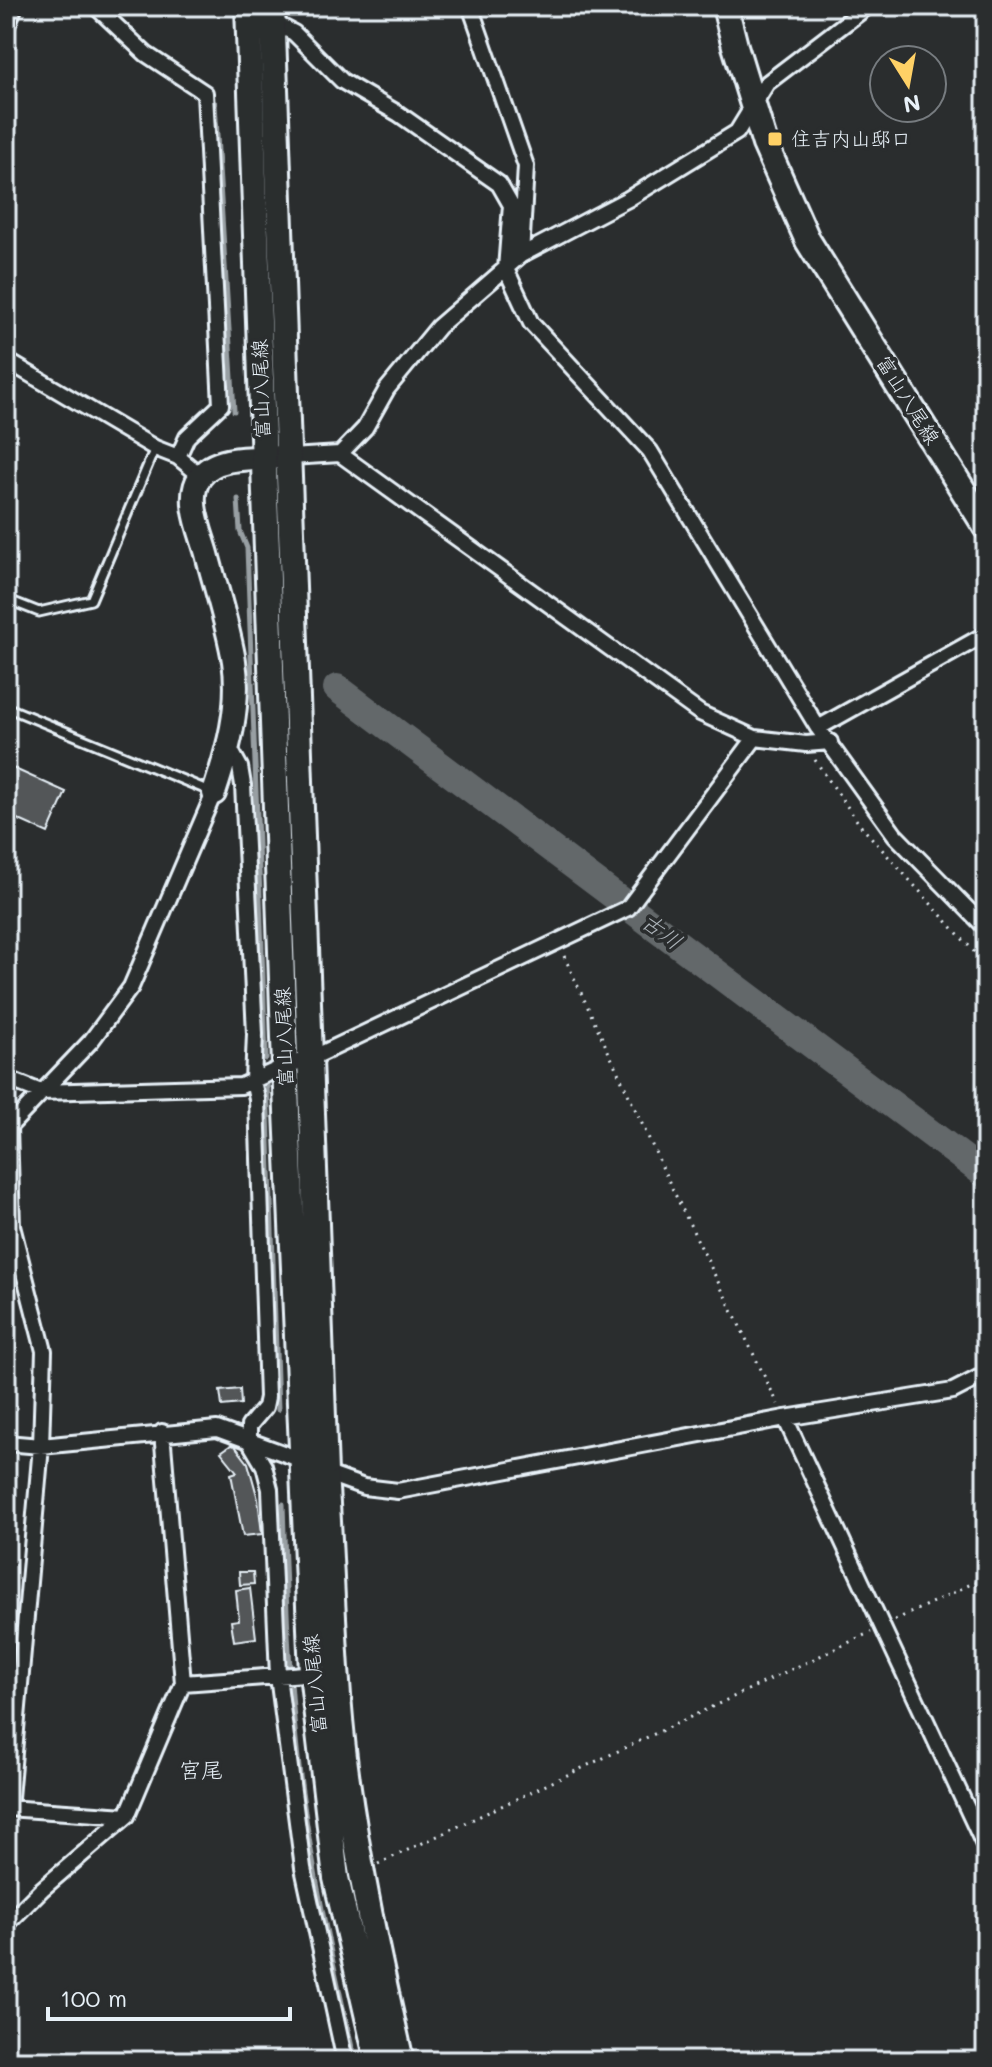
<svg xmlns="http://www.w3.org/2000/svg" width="992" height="2067" font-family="Mali,'Klee One',sans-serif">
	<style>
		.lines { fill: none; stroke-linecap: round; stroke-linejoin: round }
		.stream { stroke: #989fa3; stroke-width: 5 }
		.river { stroke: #63686b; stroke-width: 28 }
		.building { fill: #535759; stroke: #e8f1f8; stroke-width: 2 }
		.lane-casing { stroke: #e8f1f8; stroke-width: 13 }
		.street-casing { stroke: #e8f1f8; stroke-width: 20 }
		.secondary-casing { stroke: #e8f1f8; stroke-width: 28 }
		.primary-casing { stroke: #e8f1f8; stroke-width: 30 }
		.path { stroke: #e8f1f8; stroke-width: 3; stroke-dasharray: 2 6; stroke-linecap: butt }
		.lane { stroke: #2a2d2e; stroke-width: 7 }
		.street { stroke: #2a2d2e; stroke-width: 14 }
		.secondary { stroke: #2a2d2e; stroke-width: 22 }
		.primary { stroke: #2a2d2e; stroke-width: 24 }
		.poi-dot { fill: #ffd166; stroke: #2a2d2e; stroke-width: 3 }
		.labels { text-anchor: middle; stroke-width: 7; stroke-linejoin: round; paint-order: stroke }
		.poi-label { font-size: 20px; fill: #e8f1f8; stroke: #2a2d2e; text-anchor: start }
		.street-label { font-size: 20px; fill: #e8f1f8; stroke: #2a2d2e }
		.water-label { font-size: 22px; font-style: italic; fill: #acb3b9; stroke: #2a2d2e }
		.neighbourhood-label { font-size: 22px; fill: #e8f1f8; stroke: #2a2d2e }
	</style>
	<rect width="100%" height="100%" fill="#2a2d2e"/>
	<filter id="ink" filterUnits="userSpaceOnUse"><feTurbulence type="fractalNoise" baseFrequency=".0125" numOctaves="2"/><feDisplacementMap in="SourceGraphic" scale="16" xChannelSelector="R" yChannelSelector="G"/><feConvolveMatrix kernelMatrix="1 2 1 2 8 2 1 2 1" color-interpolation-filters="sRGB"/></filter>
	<g filter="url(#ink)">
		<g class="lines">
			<path class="stream" d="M215,103L234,411
				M238,499L240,531L247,548L266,1059
				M267,1083L278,1410
				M283,1504C286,1600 289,1695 302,1791C314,1882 335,1971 355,2061"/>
			<path class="river" d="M337,688L986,1175"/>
		</g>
		<path class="building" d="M6,765L66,792L48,833L6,814Z
			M240,1389L241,1404L222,1406L220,1391Z
			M231,1445L235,1446L248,1463L258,1499L262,1534L243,1536L231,1474L237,1472L221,1452Z
			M239,1572H253L254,1584L240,1585Z
			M250,1588L256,1638L234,1641L231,1621L239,1620L236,1590Z"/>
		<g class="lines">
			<g class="lane-casing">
				<path id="lane" d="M6,599L39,612L91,600L155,448
					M6,613L11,601
					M6,707L212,792"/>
			</g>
			<g class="street-casing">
				<path id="street" d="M95,6L146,54L205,93L221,405L187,437L178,457
					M470,6L526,166L521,255
					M273,22L294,33L342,81L399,114L499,184L511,205L506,269L531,323L650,451L818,728L895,835L986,928
					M6,28L15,6
					M6,360L155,448L178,457L201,476
					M340,454L700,713L755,738L806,744L830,742
					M290,457L340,454L365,428L387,389L438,327L521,255L628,199L737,132L767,83L868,6
					M818,728L986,634
					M229,747L240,767L243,785L255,1034L253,1081L257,1099L267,1397L265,1407L249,1426V1441L264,1466L270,1489L278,1676L303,1868L345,2061
					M6,1078L41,1092L241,1086L285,1066L312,1058L628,908L755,738
					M6,1130L91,1041L131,987L214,793
					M785,1418L986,1849
					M162,1432L183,1683
					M6,1443L41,1446L217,1429L302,1460L325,1473L364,1487L398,1491L785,1418L953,1391L986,1374
					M6,1808L127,1816
					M9,1809L41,1446L44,1351L12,1226L9,1127
					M6,1925L42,1889L127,1816L183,1683L318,1673"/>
			</g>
			<g class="secondary-casing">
				<path id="secondary" d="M214,793C228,751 241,706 234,661C228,625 216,589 207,554C201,532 185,498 200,477C216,454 257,459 281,457"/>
			</g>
			<g class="primary-casing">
				<path id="primary" d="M248,6L285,1066L312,1673L336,1878L378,2061
					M272,6L325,1473C332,1571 333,1670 345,1766C358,1866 379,1963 401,2061
					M725,6L735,46L765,144L808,241L986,527"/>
			</g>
			<path class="path" d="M815,760L860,825L986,965
				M564,956L670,1184L778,1404
				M895,1620L986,1577
				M378,1864L871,1632"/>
			<use href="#lane" class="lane"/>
			<use href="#street" class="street"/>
			<use href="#secondary" class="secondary"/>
			<use href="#primary" class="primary"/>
		</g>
	</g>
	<rect class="poi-dot" x="767" y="131" width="16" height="16" rx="4"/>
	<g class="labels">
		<g class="poi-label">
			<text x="791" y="146">住吉内山邸口</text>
		</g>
		<g class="street-label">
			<text transform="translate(261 389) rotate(-92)" y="7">富山八尾線</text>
			<text transform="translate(908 400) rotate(58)" y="7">富山八尾線</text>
			<text transform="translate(284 1037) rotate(-92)" y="7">富山八尾線</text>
			<text transform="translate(315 1684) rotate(-95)" y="7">富山八尾線</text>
		</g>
		<g class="water-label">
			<text transform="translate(662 931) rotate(37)" y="8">古川</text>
		</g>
		<g class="neighbourhood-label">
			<text x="201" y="1778">宮尾</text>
		</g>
	</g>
	<rect width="992" height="2067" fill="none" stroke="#2a2d2e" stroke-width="32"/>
	<rect x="16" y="16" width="960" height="2035" fill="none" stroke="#e8f1f8" stroke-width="3" filter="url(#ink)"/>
	<g transform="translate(908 84) rotate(169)"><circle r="38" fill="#2a2d2e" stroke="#767b7f" stroke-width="2"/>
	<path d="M0-6L14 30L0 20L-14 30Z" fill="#ffd166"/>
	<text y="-12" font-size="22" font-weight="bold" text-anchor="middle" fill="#e8f1f8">N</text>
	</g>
	<path d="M48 2007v12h242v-12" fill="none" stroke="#e8f1f8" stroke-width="4"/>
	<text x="60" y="2007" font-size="24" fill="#e8f1f8" stroke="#2a2d2e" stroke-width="6" paint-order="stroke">100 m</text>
</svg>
